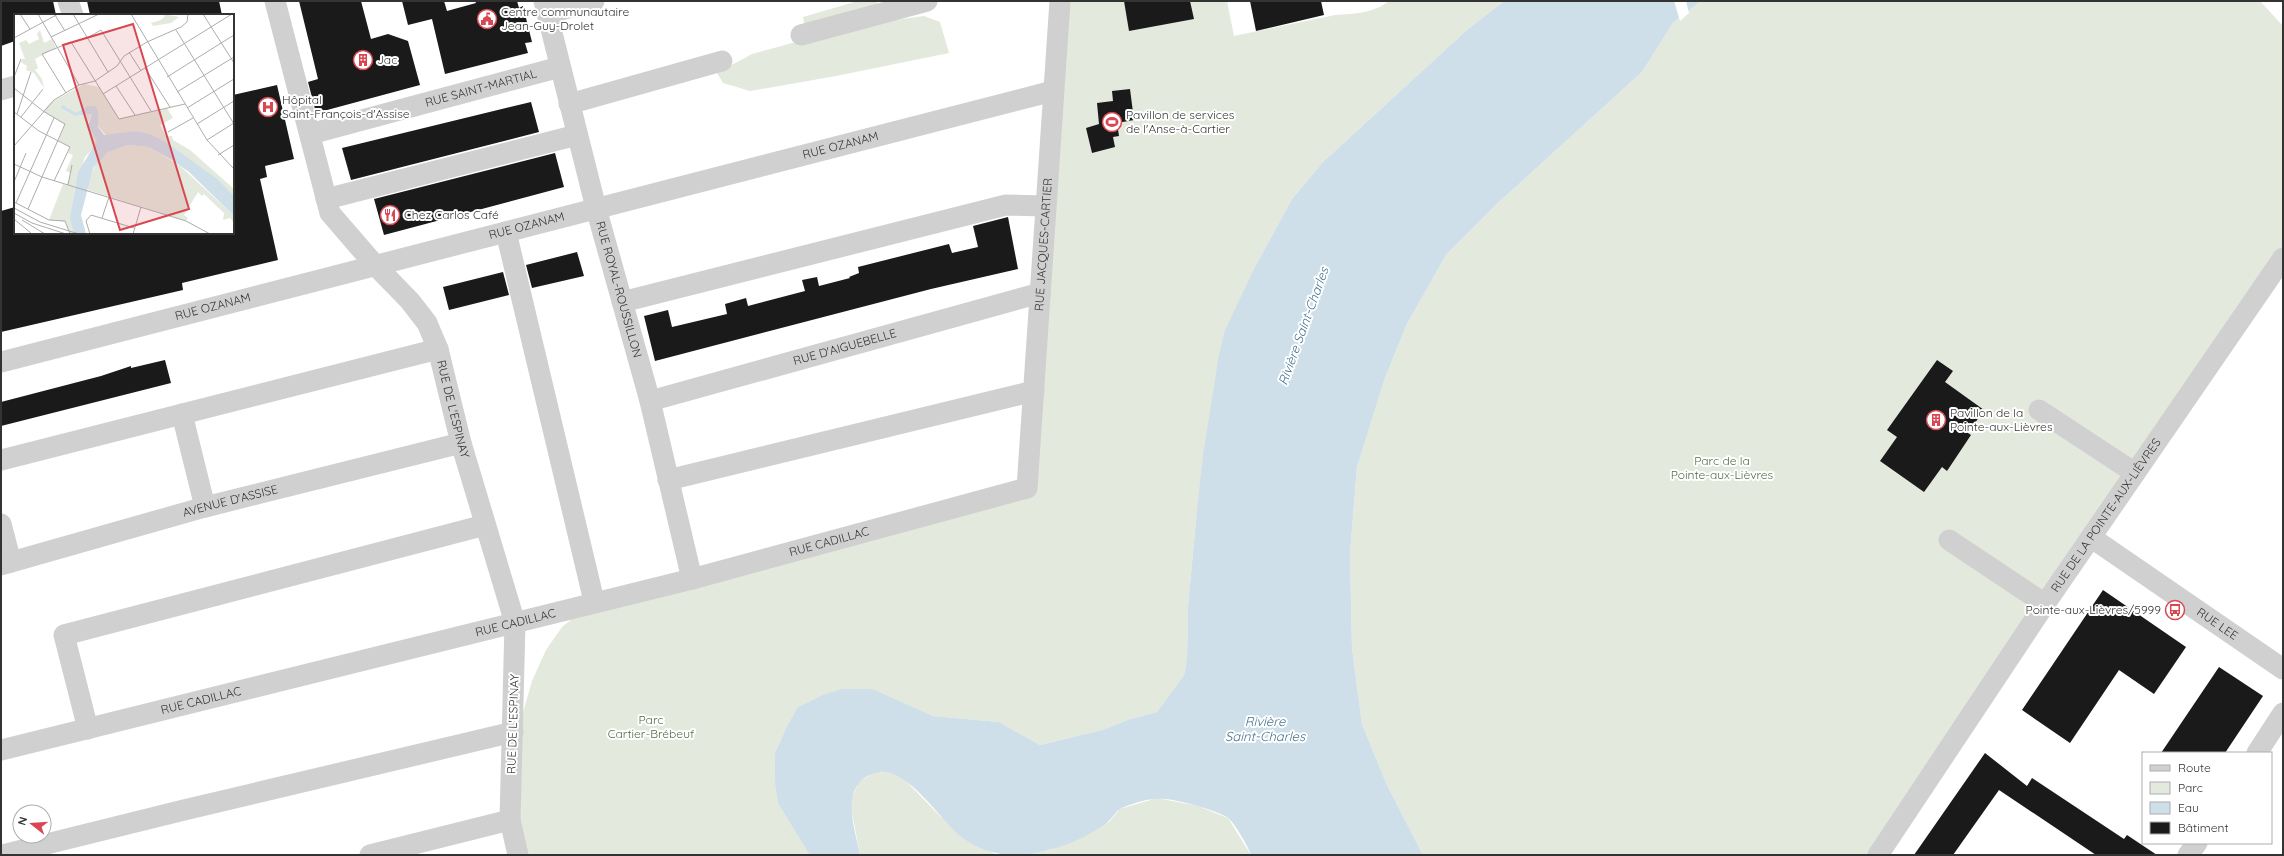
<svg xmlns="http://www.w3.org/2000/svg" width="2284" height="856" font-family="Quicksand,sans-serif">
	<style>
		.green { fill: #e3e9dd }
		.water { fill: #cedfe9 }
		.pier { fill: #fff }
		.building { fill: #1a1a1a }
		.lines { fill: none; stroke-linecap: round; stroke-linejoin: round }
		.minor { stroke: #d0d0d0; stroke-width: 21 }
		.labels { text-anchor: middle; stroke-width: 4; stroke-linejoin: round; paint-order: stroke }
		.poi-label { font-size: 12px; fill: #333; stroke: #fff; text-anchor: start }
		.street-label { font-size: 12px; fill: #333; stroke: #fff }
		.park-label { font-size: 12px; fill: #566c43; stroke: #fff }
		.water-label { font-size: 13px; font-style: italic; fill: #467490; stroke: #fff }
		.inset-road { fill: none; stroke: #adadad; stroke-width: 1 }
		.view { fill: #d84752; fill-opacity: 0.15; stroke: #d84752; stroke-width: 2 }
		.inset-edge { fill: none; stroke: #333; stroke-width: 2 }
	</style>
	<rect width="100%" height="100%" fill="#fff"/>
	<path class="green" d="M858,1H876L888,21L924,16L940,22L949,53L836,76L750,91L723,83L717,73L752,54L807,39L803,17Z
		M1060,1H1227L1234,36L1335,15C1354,14 1374,13 1389,1H1504L1468,29L1323,162L1292,199L1257,263L1196,520L1188,606L1187,658L1184,675L1157,712L1130,719L1102,730L1040,745L999,722L933,716L918,710L797,708L787,726L775,753L801,837L810,855H518L512,751L532,681L546,650L562,627L594,601L1027,488Z
		M1701,1H2260L2283,26V258L1878,855H1423L1387,785L1362,724L1352,648L1350,554L1357,467L1385,378L1407,324L1446,255L1499,202L1642,72L1673,23Z
		M875,772H888L901,776L940,816L996,855H1010H860L850,802L859,782Z
		M1157,798L1198,806L1228,818L1251,855H1019L1051,850L1109,822L1120,809Z"/>
	<path class="water" d="M1504,1H1701L1673,23L1642,72L1499,202L1446,255L1407,324L1385,378L1357,467L1350,554L1352,648L1362,724L1387,785L1423,855H1251C1248,846 1234,822 1227,817C1214,810 1171,797 1157,799C1146,799 1131,804 1122,808C1115,811 1111,821 1104,825C1079,842 1051,852 1020,855C1000,856 979,850 963,838C941,822 905,762 875,773C838,785 855,828 860,855H810L778,803L775,782V753L787,726L797,708L823,695L842,689H872L933,716L999,722L1040,745L1102,730L1130,719L1157,712L1184,675L1187,658L1188,606L1196,520L1203,455L1219,355L1225,330L1257,263L1292,199L1323,162L1468,29Z"/>
	<path class="pier" d="M1674,1H1686L1689,13L1680,21Z"/>
	<path class="building" d="M1,1H53L56,15H15V41L1,46Z
		M87,1H219L222,15H90Z
		M299,1H361L371,39L388,34L408,41L420,85L316,113L308,82L318,79Z
		M402,1H444L447,11L476,3L475,1H517L519,8L523,6L532,42L525,43L528,53L445,74L432,19L408,25Z
		M1124,1H1190L1194,19L1129,31Z
		M1250,1H1321L1324,15L1256,31Z
		M277,85L294,159L265,166L267,177L260,179L278,260L182,283L183,290L1,332V211L15,207V233H233V95Z
		M1130,89L1134,120L1117,123L1119,136L1113,137L1115,147L1092,153L1086,128L1099,124L1097,103L1113,101L1112,91Z
		M531,102L539,132L351,180L342,148Z
		M555,153L564,187L384,235L374,199Z
		M1008,217L1018,269L931,289L655,361L644,316L668,310L672,327L727,314L725,304L746,298L748,306L805,291L802,280L817,277L819,286L850,278L849,277L859,273L858,267L949,244L952,253L978,247L973,226Z
		M577,252L584,276L532,288L526,265Z
		M503,272L509,295L449,310L443,287Z
		M165,360L171,383L1,426V402L101,376L131,366V368Z
		M1937,360L1953,371L1945,382L1984,410L1968,433L1971,435L1947,471L1942,467L1924,492L1880,461L1897,437L1887,430Z
		M2103,590L2186,647L2154,694L2119,670L2070,743L2022,710Z
		M2219,667L2263,696L2225,753H2161Z
		M1985,753L2027,786L2032,778L2124,839L2127,835L2157,855H2096L1999,790L1953,855H1914Z"/>
	<g class="lines">
		<g class="minor">
			<path d="M68,1L73,15"/>
			<path id="s1" d="M275,1L330,213L374,264L410,301L427,323L438,349L461,443L515,623L510,820L518,855"/>
			<path id="s2" d="M544,1L596,208L650,401L692,579"/>
			<path d="M547,14L594,1"/>
			<path d="M801,35L927,1"/>
			<path d="M1,90L15,86"/>
			<path d="M569,104L722,61"/>
			<path id="s3" d="M310,134L560,67"/>
			<path d="M326,199L577,135"/>
			<path d="M506,232L594,601"/>
			<path d="M622,302L1006,205L1045,206"/>
			<path id="s4" d="M1,362C351,270 702,181 1053,91"/>
			<path id="s5" d="M650,401L1040,293"/>
			<path d="M2039,410L2135,473"/>
			<path d="M182,414L205,507"/>
			<path d="M1,460L438,349"/>
			<path d="M668,480L1034,391"/>
			<path d="M1,524L11,562"/>
			<path id="s6" d="M2092,538L2283,669"/>
			<path d="M1949,540L2045,604"/>
			<path id="s7" d="M1,565L205,507L461,443"/>
			<path d="M88,729L64,635L485,525"/>
			<path id="s8" d="M1,750L692,579L1027,488L1060,1"/>
			<path d="M2257,753L2283,713"/>
			<path d="M2,855L184,810L513,732"/>
			<path d="M370,855L510,820"/>
			<path id="s9" d="M1878,855L2045,604L2283,258"/>
			<path d="M2188,855L2197,843"/>
		</g>
	</g>
	<defs>
		<g id="civic-ring" transform="scale(1)"><circle r="9.5" fill="#fff" stroke="#d84752" stroke-width="1.5"/><path d="M-.6-6.5H3V-4.5H.6V-3L4-1V1h2V6H-6V1h2V-1L-.6-3ZM-1.2 2.5V6h2.4V2.5Z" fill="#d84752"/></g>
		<g id="building-ring" transform="scale(1)"><circle r="9.5" fill="#fff" stroke="#d84752" stroke-width="1.5"/><path d="M-4-6H4V6H1V3H-1V6H-4ZM-2.5-4.3h1.7v1.8h-1.7ZM.8-4.3h1.7v1.8H.8ZM-2.5-1h1.7V.8h-1.7ZM.8-1h1.7V.8H.8Z" fill="#d84752"/></g>
		<g id="hospital-ring" transform="scale(1)"><circle r="9.5" fill="#fff" stroke="#d84752" stroke-width="1.5"/><path d="M-5-5h3v3.5h4V-5h3V5h-3V1.5h-4V5h-3Z" fill="#d84752"/></g>
		<g id="stadium-ring" transform="scale(1)"><circle r="9.5" fill="#fff" stroke="#d84752" stroke-width="1.5"/><path d="M0-5a6.5 5 0 1 0 0 10a6.5 5 0 1 0 0-10ZM-3.5-1.8h7v3.6h-7Z" fill="#d84752"/></g>
		<g id="restaurant-ring" transform="scale(1)"><circle r="9.5" fill="#fff" stroke="#d84752" stroke-width="1.5"/><path d="M-5-6h1v4h1v-4h1v4h1v-4h1v5L-1.5 .5V6h-2V.5L-5-1ZM5-6V6H3V1.5H1.5Q1.5-4 5-6Z" fill="#d84752"/></g>
		<g id="bus-ring" transform="scale(1)"><circle r="9.5" fill="#fff" stroke="#d84752" stroke-width="1.5"/><path d="M-5-6H5V4H4V6H2V4H-2V6H-4V4H-5ZM-3.5-4V0h7V-4ZM-3.5 1.2v1.5H-2V1.2ZM2 1.2v1.5H3.5V1.2Z" fill="#d84752"/></g>
	</defs>
	<g fill-rule="evenodd">
		<use href="#civic-ring" x="487" y="19"/>
		<use href="#building-ring" x="363" y="60"/>
		<use href="#hospital-ring" x="268" y="107"/>
		<use href="#stadium-ring" x="1112" y="122"/>
		<use href="#restaurant-ring" x="390" y="215"/>
		<use href="#building-ring" x="1936" y="420"/>
		<use href="#bus-ring" x="2175" y="610"/>
	</g>
	<g class="labels">
		<g class="poi-label">
			<text x="501" y="16">Centre communautaire<tspan x="501" dy="14">Jean-Guy-Drolet</tspan></text>
			<text x="377" y="64">Jac</text>
			<text x="282" y="104">Hôpital<tspan x="282" dy="14">Saint-François-d'Assise</tspan></text>
			<text x="1126" y="119">Pavillon de services<tspan x="1126" dy="14">de l'Anse-à-Cartier</tspan></text>
			<text x="404" y="219">Chez Carlos Café</text>
			<text x="1950" y="417">Pavillon de la<tspan x="1950" dy="14">Pointe-aux-Lièvres</tspan></text>
			<text x="2161" y="614" text-anchor="end">Pointe-aux-Lièvres/5999</text>
		</g>
		<g class="street-label">
			<text dy="4" stroke="none"><textPath href="#s3" startOffset="177">RUE SAINT-MARTIAL</textPath></text>
			<text dy="4" stroke="none"><textPath href="#s4" startOffset="867">RUE OZANAM</textPath></text>
			<text dy="4" stroke="none"><textPath href="#s4" startOffset="543">RUE OZANAM</textPath></text>
			<text dy="4" stroke="none"><textPath href="#s8" startOffset="1303">RUE JACQUES-CARTIER</textPath></text>
			<text dy="4" stroke="none"><textPath href="#s2" startOffset="298">RUE ROYAL-ROUSSILLON</textPath></text>
			<text dy="4" stroke="none"><textPath href="#s4" startOffset="219">RUE OZANAM</textPath></text>
			<text dy="4" stroke="none"><textPath href="#s5" startOffset="202">RUE D'AIGUEBELLE</textPath></text>
			<text dy="4" stroke="none"><textPath href="#s1" startOffset="456">RUE DE L'ESPINAY</textPath></text>
			<text dy="4" stroke="none"><textPath href="#s7" startOffset="238">AVENUE D'ASSISE</textPath></text>
			<text dy="4" stroke="none"><textPath href="#s9" startOffset="409">RUE DE LA POINTE-AUX-LIÈVRES</textPath></text>
			<text dy="4" stroke="none"><textPath href="#s8" startOffset="854">RUE CADILLAC</textPath></text>
			<text dy="4" stroke="none"><textPath href="#s8" startOffset="530">RUE CADILLAC</textPath></text>
			<text dy="4" stroke="none"><textPath href="#s6" startOffset="152">RUE LEE</textPath></text>
			<text dy="4" stroke="none"><textPath href="#s8" startOffset="206">RUE CADILLAC</textPath></text>
			<text transform="translate(513 724) rotate(-88)" y="4">RUE DE L'ESPINAY</text>
		</g>
		<g class="park-label">
			<text x="1722" y="465">Parc de la<tspan x="1722" dy="14">Pointe-aux-Lièvres</tspan></text>
			<text x="651" y="724">Parc<tspan x="651" dy="14">Cartier-Brébeuf</tspan></text>
		</g>
		<g class="water-label">
			<text transform="translate(1303 326) rotate(-70)" y="5">Rivière Saint-Charles</text>
			<text x="1265" y="726">Rivière<tspan x="1265" dy="15">Saint-Charles</tspan></text>
		</g>
	</g>
	<g transform="translate(14 14)">
		<rect width="220" height="220" fill="#fff"/>
		<path d="M149,0L165,3L157,9L139,12L137,9L147,6L151,2ZM26,16L30,29L38,25L42,34L21,45L24,54L21,56L28,65L30,74L20,59L12,56L13,52L7,48L8,45H11L5,29L12,26L15,30L25,25L23,20ZM70,70L85,73L105,105L153,94L159,104L146,111L152,122H158L159,126L176,136L220,175V182L192,157L138,121L122,117L93,122L84,112V97L73,93L66,99H60L53,93L49,95L61,102L78,100L74,109L83,123V130L71,143L61,173L57,203L60,220H56L52,208L35,206L49,170L53,171L57,159L52,157L59,141L54,139L56,133L44,127L51,111L29,97L36,89ZM114,131L134,133L165,151L220,202V209L216,204L209,206L210,199L190,180L188,182L184,178L170,201L174,204L172,207L74,176V164L84,147L94,138Z" fill="#e3e9dd"/>
		<path d="M49,91L62,99L74,92H81L84,97V113L90,121L122,117L136,120L153,129L202,164L220,182V202L175,158L158,146L134,133L114,131L94,138L79,154L67,201L72,220H60L56,204L64,158L83,127L74,112L78,100L61,102L47,94Z" fill="#cedfe9"/>
		<path class="inset-road" d="M6,0L16,15M24,0L65,71M59,0L94,58M117,0L193,126L220,155M189,0L220,49M41,1L51,17M162,16L220,110M37,23L85,0M0,24L44,0M73,24L87,16L137,97M115,38L127,57M131,54L156,93M0,63L7,45M153,63L220,21M102,72L121,101M0,74L29,97L51,110L14,195M163,78L220,43M52,79L28,40L57,28L105,105L171,90M89,80L218,0M173,94L220,65M0,98L25,117L56,133L40,167M3,100L17,58M7,103L29,75M183,110L220,87M154,118L179,104M193,126L220,109M0,132L40,86L65,71L81,67L103,52L110,42L133,28L167,13L173,8L174,0M204,141L220,131M0,150L28,163L172,207L196,220M0,168L12,139M54,171L58,151M0,188L35,206L51,207L56,220M2,189L40,104M0,194L26,208L65,220M0,199L18,209L52,220M88,204L95,183M0,205L18,220M8,206L31,220M76,220L72,207L77,201L120,214M119,220L127,193"/>
		<path class="view" d="M119,10L175,195L106,216L49,31Z"/>
		<rect width="220" height="220" class="inset-edge"/>
	</g>
	<rect width="2284" height="856" fill="none" stroke="#333333" stroke-width="4"/>
	<rect x="2142" y="752" width="130" height="92" fill="#ffffff" stroke="#adadad"/>
	<rect x="2150" y="765" width="20" height="6" fill="#d0d0d0" stroke="#adadad"/>
	<text x="2178" y="772" font-size="12" fill="#333333">Route</text>
	<rect x="2150" y="782" width="20" height="12" fill="#e3e9dd" stroke="#adadad"/>
	<text x="2178" y="792" font-size="12" fill="#333333">Parc</text>
	<rect x="2150" y="802" width="20" height="12" fill="#cedfe9" stroke="#adadad"/>
	<text x="2178" y="812" font-size="12" fill="#333333">Eau</text>
	<rect x="2150" y="822" width="20" height="12" fill="#1a1a1a" stroke="#adadad"/>
	<text x="2178" y="832" font-size="12" fill="#333333">Bâtiment</text>
	<g transform="translate(32 824) rotate(287)"><circle r="19" fill="#ffffff" stroke="#adadad"/>
	<path d="M0-3L7 15L0 10L-7 15Z" fill="#d84752"/>
	<text y="-6" font-size="11" font-weight="bold" text-anchor="middle" fill="#333333">N</text>
	</g>
</svg>
